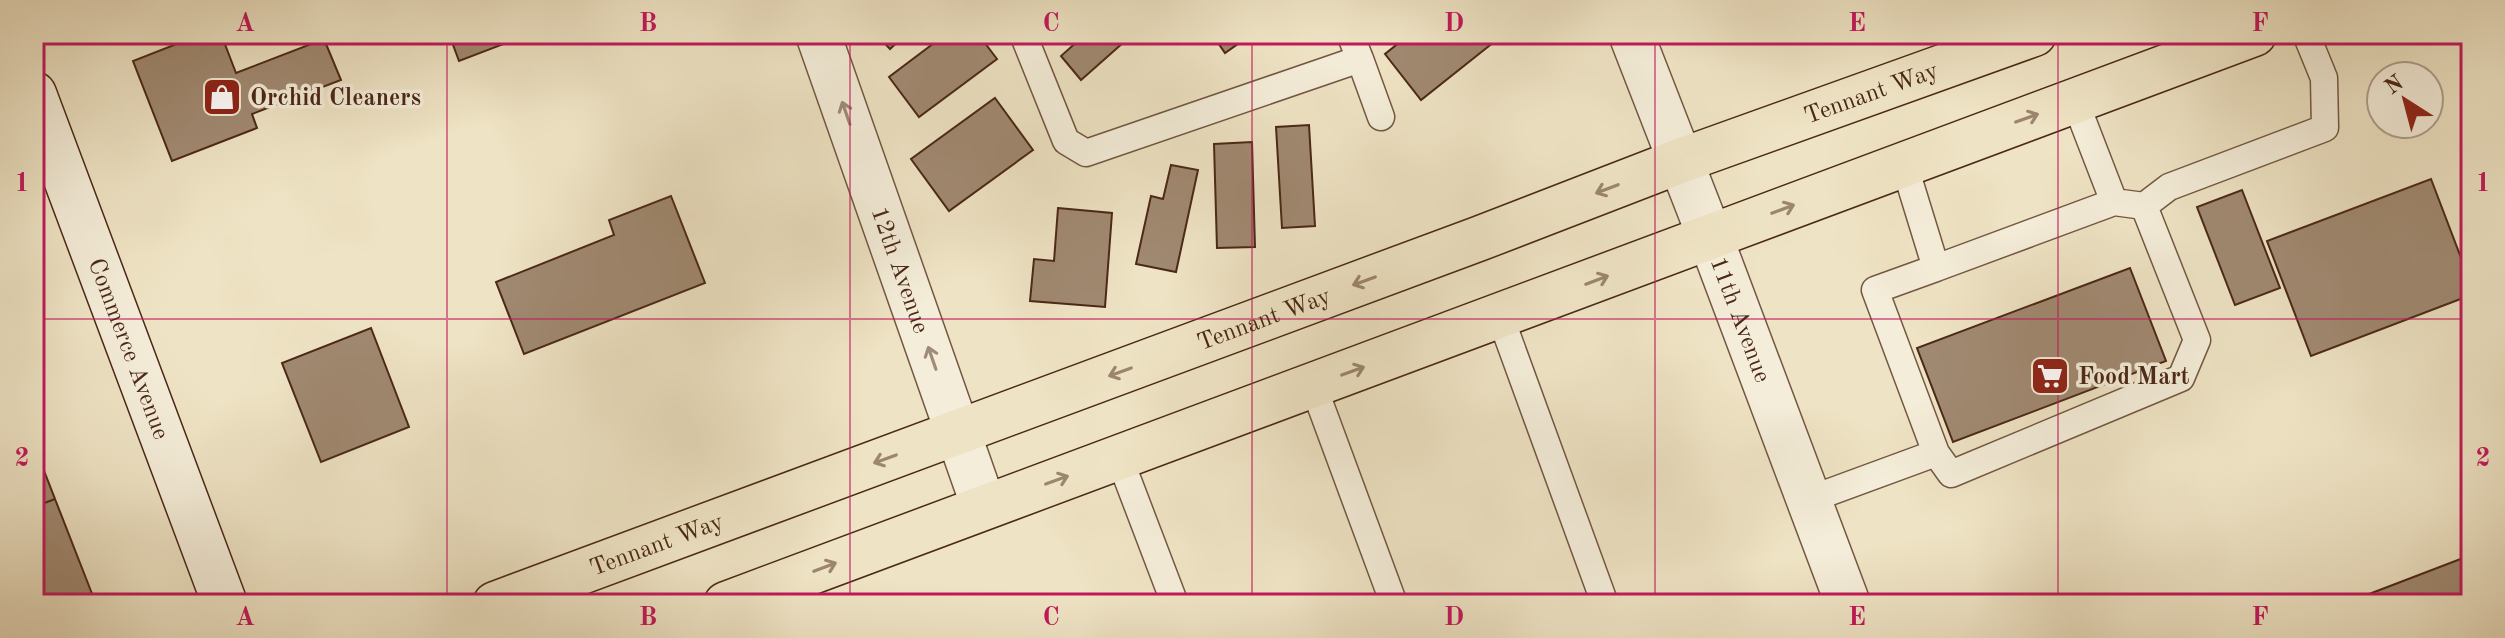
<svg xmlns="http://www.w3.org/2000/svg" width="2505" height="638" font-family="'Old Standard TT',serif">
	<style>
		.building { fill: #a08971; stroke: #4b2817; stroke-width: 2 }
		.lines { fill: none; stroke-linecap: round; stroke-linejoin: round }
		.service-casing { stroke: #745742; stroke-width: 29 }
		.minor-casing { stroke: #745742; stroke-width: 47 }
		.tertiary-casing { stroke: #745742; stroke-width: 47 }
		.secondary-casing { stroke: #4b2817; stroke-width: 47 }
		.primary-casing { stroke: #4b2817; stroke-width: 47 }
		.service { stroke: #f4edd9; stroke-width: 26 }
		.minor { stroke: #f4edd9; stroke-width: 44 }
		.tertiary { stroke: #f4edd9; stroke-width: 44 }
		.secondary { stroke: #f4edd9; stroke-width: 44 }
		.primary { stroke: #eee3c4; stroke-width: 44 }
		.oneway { stroke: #a08a78 }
		.oneway2 { stroke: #9c866e }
		.grid { fill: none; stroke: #c2185b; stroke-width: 2; stroke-opacity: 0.55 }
		.labels { text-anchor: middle; stroke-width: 7; stroke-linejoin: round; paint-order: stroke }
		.street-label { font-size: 24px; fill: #4b2817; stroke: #f4edd9 }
		.poi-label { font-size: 24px; font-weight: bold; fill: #4b2817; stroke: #f4edd9; text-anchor: start }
		.neatline { fill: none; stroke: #c2185b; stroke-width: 3 }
		.grid-label { font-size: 26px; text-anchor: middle; font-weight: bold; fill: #c2185b }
	</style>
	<rect width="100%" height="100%" fill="#eee3c4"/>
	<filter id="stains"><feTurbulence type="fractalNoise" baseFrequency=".0025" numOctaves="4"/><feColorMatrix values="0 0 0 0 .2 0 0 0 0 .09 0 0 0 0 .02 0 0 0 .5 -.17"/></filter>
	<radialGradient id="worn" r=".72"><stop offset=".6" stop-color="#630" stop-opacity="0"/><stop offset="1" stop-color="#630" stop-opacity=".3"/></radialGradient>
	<path class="building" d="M202,34H221L236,73L324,39L341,80L252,114L257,128L172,161L133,61Z
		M449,34H517L519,38L459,61Z
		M876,34H906L890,49Z
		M946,34H978L997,59L919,117L889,77Z
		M1075,34H1133L1081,80L1061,56L1080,39Z
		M1212,34H1252L1225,53Z
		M1410,34H1504L1421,100L1385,54Z
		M995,98L1033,150L949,211L911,159Z
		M1309,125L1315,226L1282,228L1276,127Z
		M1252,142L1255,247L1217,248L1214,144Z
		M1171,165L1198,170L1176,272L1136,264L1151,196L1163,199Z
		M2431,179L2471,284V295L2311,356L2267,241Z
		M2242,190L2280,288L2235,305L2197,207Z
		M671,196L705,283L524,354L496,282L614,235L609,220Z
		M1058,208L1112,213L1105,307L1030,301L1034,259L1054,261Z
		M2130,268L2166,361L1953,442L1917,348Z
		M371,328L409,427L321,462L282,363Z
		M34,445L55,499L34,507Z
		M55,499L96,604H34V507Z
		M2471,555V604H2343Z"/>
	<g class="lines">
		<g class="service-casing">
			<path id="service" d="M1023,34L1066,141L1086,153L1360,59L1381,117
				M1350,34L1360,59
				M2144,206L2169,187L2325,128L2324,78L2306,34
				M1936,268L2114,202L2075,101
				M1500,316L1605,604
				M1313,385L1394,604
				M1936,453L1951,474L2181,378L2197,340L2144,206L2114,202
				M1119,457L1175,604
				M1808,500L1936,453L1875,290L1936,268L1904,164"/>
		</g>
		<g class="minor-casing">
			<path id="minor" d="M1631,34L1710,237"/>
		</g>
		<g class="tertiary-casing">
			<g id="tertiary">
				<path id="s1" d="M818,34L984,507"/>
				<path id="s2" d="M1710,237L1848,604"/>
			</g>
		</g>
		<g class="secondary-casing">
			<g id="secondary">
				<path id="s3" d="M34,94L225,604"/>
			</g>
		</g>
		<g class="primary-casing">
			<g id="primary">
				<path id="s4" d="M495,604L1478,239L1680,161L2034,34"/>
				<path d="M726,604L2254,34"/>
			</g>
		</g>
		<use href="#service" class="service"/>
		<use href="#minor" class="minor"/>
		<use href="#tertiary" class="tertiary"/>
		<use href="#secondary" class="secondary"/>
		<use href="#primary" class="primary"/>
	</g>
	<defs><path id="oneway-shaft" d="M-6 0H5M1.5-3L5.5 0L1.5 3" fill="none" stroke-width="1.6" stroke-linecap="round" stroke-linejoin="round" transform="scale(2)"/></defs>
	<g class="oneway">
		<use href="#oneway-shaft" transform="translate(846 113) rotate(-109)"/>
		<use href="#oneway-shaft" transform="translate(932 358) rotate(-109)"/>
	</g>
	<g class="oneway2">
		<use href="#oneway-shaft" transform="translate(2027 118) rotate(-20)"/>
		<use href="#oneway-shaft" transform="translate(1607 189) rotate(159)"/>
		<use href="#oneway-shaft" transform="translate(1783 209) rotate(-21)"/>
		<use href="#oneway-shaft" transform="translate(1597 280) rotate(-21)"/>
		<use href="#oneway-shaft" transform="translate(1364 281) rotate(160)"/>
		<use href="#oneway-shaft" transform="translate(1353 371) rotate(-20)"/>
		<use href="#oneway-shaft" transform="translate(1120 372) rotate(160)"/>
		<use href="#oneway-shaft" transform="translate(885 459) rotate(160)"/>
		<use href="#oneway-shaft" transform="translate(1057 480) rotate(-20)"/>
		<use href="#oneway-shaft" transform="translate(825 567) rotate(-21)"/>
	</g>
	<path class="grid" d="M447,34V604M850,34V604M1252,34V604M1655,34V604M2058,34V604M34,319H2471"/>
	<defs>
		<g id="shop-square" transform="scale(2)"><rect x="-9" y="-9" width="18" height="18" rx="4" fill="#8f2418" stroke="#f4edd9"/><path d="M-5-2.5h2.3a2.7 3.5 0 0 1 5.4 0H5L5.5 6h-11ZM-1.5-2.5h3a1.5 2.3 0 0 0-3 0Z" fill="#fff"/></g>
		<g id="supermarket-square" transform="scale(2)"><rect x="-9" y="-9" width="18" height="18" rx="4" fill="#8f2418" stroke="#f4edd9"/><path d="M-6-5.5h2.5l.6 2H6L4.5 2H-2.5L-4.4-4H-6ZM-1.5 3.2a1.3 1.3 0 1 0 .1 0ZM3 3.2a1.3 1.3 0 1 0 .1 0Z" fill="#fff"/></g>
	</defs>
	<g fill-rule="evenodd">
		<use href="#shop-square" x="222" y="97"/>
		<use href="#supermarket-square" x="2050" y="376"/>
	</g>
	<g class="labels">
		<g class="street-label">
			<text dy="8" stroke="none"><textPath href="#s4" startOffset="1468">Tennant Way</textPath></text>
			<text dy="8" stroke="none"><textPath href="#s1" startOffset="250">12th Avenue</textPath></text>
			<text dy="8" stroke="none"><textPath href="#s4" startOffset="820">Tennant Way</textPath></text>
			<text dy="8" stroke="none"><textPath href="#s2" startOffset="88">11th Avenue</textPath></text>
			<text dy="8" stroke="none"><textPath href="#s3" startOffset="272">Commerce Avenue</textPath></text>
			<text dy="8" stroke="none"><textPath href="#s4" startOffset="172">Tennant Way</textPath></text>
		</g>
		<g class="poi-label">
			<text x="250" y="105">Orchid Cleaners</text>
			<text x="2078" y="384">Food Mart</text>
		</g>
	</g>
	<rect width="2505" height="638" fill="none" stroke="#eee3c4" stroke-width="88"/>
	<g transform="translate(2405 100) rotate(324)"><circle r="38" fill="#f4edd9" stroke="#b09e8b" stroke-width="2"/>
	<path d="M0-6L14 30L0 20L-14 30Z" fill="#8f2418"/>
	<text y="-12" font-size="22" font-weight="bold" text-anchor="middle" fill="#4b2817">N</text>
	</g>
	<rect x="44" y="44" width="2417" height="550" class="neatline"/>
	<g class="grid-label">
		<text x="245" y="31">A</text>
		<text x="648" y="31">B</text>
		<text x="1051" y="31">C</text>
		<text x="1454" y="31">D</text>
		<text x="1857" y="31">E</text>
		<text x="2260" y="31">F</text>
		<text x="22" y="191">1</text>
		<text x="2483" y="191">1</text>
		<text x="22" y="466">2</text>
		<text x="2483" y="466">2</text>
		<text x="245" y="625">A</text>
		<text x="648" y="625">B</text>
		<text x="1051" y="625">C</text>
		<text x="1454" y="625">D</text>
		<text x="1857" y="625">E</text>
		<text x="2260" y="625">F</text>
	</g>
	<rect width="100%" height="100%" filter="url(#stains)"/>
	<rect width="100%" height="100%" fill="url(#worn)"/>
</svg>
